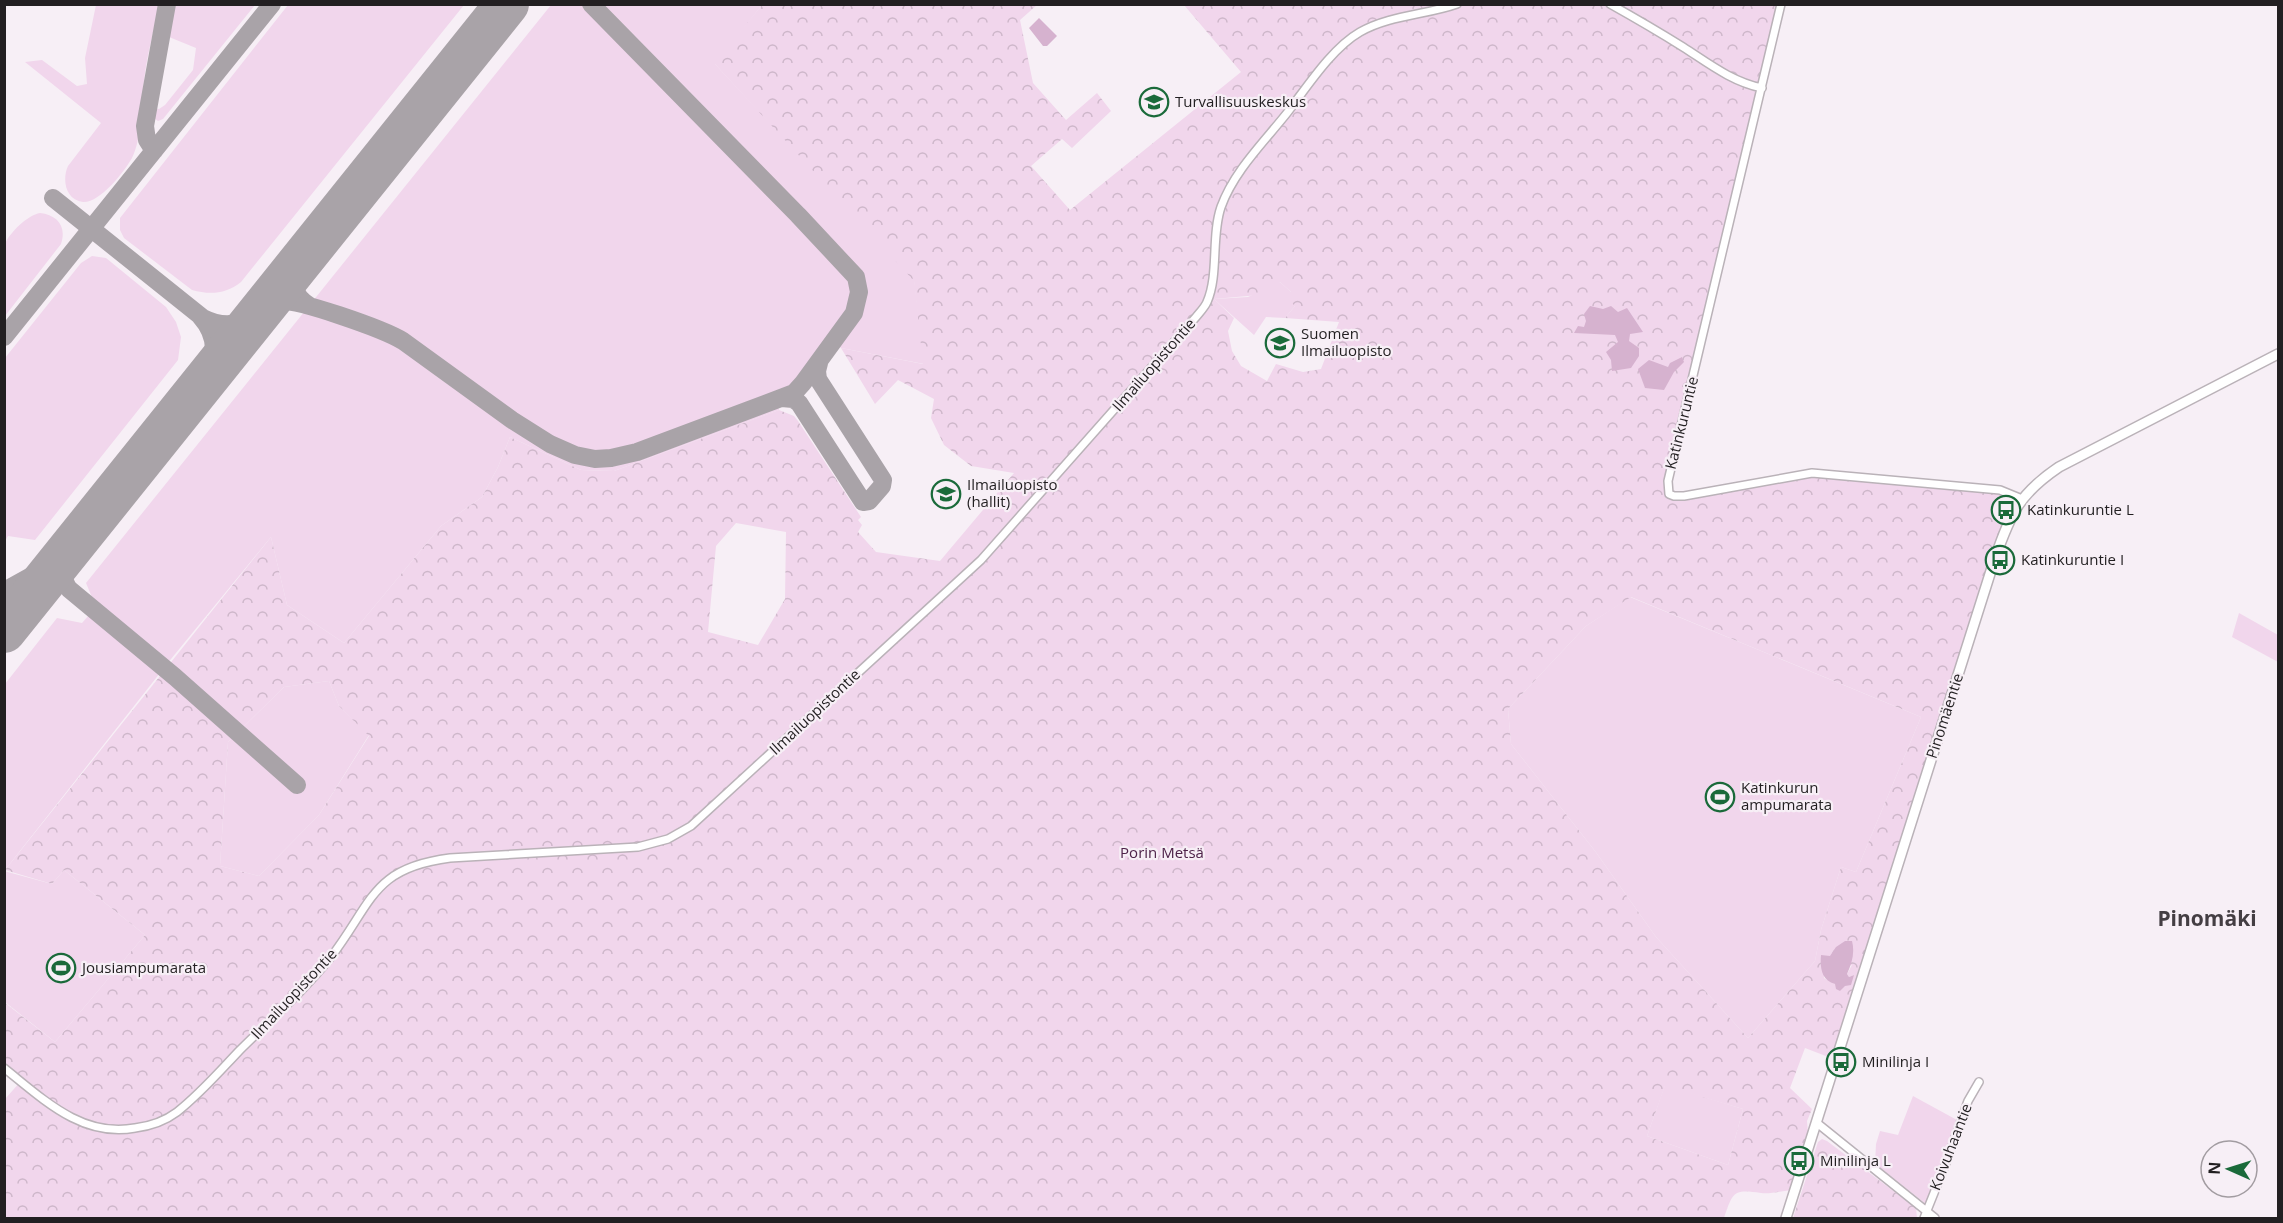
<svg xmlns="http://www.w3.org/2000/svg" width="2283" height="1223" font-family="'Open Sans',sans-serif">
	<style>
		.green { fill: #f1d6ec }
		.forest { fill: url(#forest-crowns); fill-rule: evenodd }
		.water { fill: #d6b2cf }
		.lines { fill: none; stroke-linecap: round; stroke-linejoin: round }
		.taxiway { stroke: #a9a3a8; stroke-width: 18 }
		.runway { stroke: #a9a3a8; stroke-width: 44 }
		.street-casing { stroke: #bab2b8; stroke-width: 10 }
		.secondary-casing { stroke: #bab2b8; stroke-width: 12 }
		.street { stroke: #fff; stroke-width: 7 }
		.secondary { stroke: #fff; stroke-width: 9 }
		.labels { text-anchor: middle; stroke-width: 4.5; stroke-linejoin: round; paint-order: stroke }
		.poi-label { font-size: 15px; fill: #221f21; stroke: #f7eff6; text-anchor: start }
		.street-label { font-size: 15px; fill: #221f21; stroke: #f7eff6 }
		.park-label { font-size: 15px; fill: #4e2249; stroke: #f7eff6 }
		.district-label { font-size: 21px; font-weight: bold; fill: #443e43; stroke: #f7eff6 }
	</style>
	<defs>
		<pattern id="forest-crowns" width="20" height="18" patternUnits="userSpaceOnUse" patternTransform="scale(1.5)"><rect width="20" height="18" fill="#f1d6ec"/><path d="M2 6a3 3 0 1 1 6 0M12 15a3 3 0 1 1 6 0" fill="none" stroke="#ceb7ca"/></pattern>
	</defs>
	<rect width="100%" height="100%" fill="#f7eff6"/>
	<path class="green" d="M96,5H159C154,30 147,55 144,81C141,102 142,139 132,158C124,172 100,203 83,202C65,200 62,179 68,166L101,123L25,62L42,60L77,86L87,84L85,58Z
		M174,5H255L163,119L158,121L151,116L153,108L159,109L165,105L193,70L196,48L169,37Z
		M288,5H464L241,282C226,294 210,295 192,290L124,238L120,230V218Z
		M551,5H762L715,64L914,278L924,364L841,348L830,338L797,382L776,396L779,410L614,471L581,470L510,437L498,467L482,497L441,526L344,643L287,605L271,537L171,659L5,870V684L57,618L82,623L96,607L86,583Z
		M40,213C57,215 67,226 61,244L5,316C4,304 2,252 5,244C10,232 28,215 40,213Z
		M92,256L106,258L166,307L176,322L181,337L178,360L35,540L8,536L5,541V358L81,263Z
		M1280,282L1291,292L1295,306L1285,318L1266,317L1254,335L1214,299L1248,297Z
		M1630,597L1921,717L1856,872L1841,867L1821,930L1815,961L1748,1038L1656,937L1595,851L1511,744L1508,709L1586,626Z
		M2239,613L2278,635V662L2232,637Z
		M329,681L339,706L369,735L319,815L259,876L220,866L228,742L284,687Z
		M64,870L145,935L55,1042L5,1002L4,871L52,884Z
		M1665,1085L1743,1109L1728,1165L1647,1136Z
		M1913,1096L1957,1120L1945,1158L1926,1204L1875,1164L1876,1144L1880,1131L1898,1135Z"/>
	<path class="forest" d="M762,5H1037L1020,20L1033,83L1066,120L1097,93L1111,111L1072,148L1062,139L1031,166L1070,210L1241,72L1184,5H1781L1668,488L1674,496L1797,474L2000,490L2022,499L2014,509L1882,898L1831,1058L1805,1048L1790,1088L1812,1109L1807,1121L1808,1134L1791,1190C1782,1191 1771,1194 1761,1193C1733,1189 1733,1192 1724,1218H5V1099L21,1081L5,1068L4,1002L55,1042L145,935L64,870L52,884L5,870L271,537L287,605L344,643L441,526L482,497L498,467L510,437L581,470L614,471L779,410L794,416L798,421L861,517L858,520L862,525L858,532L876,552L940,561L1014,473L971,466L944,445L931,418L934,399L898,380L875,404L841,348L923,364L914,281L714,63ZM1280,282L1291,292L1290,301L1295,306L1285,318L1339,322L1321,369L1303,372L1276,364L1267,381L1241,366L1232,351L1228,331L1234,318L1214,299L1270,294ZM736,523L786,532L785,599L758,645L708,632L716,546ZM1631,597L1921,717L1856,872L1841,867L1821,930L1815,961L1748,1038L1656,937L1595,851L1511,744L1508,709L1586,626ZM329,681L339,706L369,736L319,815L259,876L220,866L228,742L284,687ZM1852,965L1847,974L1849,977L1854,975L1840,991L1835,984L1824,978V973ZM1665,1086L1743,1109L1728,1165L1647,1136Z
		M1822,1139L1827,1141L1916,1208L1917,1218H1793L1818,1142Z"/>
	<path class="water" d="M1039,18L1057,36L1047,46H1043L1029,28Z
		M1590,306L1603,309L1611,306L1618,312L1627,308L1643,332L1630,334L1629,341L1639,348V356L1631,368L1612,371L1611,360L1606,352L1618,342L1615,335L1574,333L1578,326L1584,327L1586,321L1584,314Z
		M1682,357L1684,362L1674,372L1664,390L1645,388L1638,369L1649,360L1668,367L1670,363Z
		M1845,941H1852C1855,953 1852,963 1847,974L1849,977L1854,975L1851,985L1845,986L1840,991L1836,989L1835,984C1821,980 1820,967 1821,955L1830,956L1836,947Z"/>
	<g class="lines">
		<path class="taxiway" d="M154,151L147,140L145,126L167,4
			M53,198L203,318C221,327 240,326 256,314C262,310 268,303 275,301C295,297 385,330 403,341L512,420L550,444L575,455L595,459L611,458L637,452L794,393L803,383L854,313L859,292L856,277L798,215L591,4
			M299,264C291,281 292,296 310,306
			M200,316C219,337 218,362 202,384
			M4,337L272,4
			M782,398L793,399L799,403L863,502L869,501L882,486L883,480L818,379L817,371L819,363
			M68,552C62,565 60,576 69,589L175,677L297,785
			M4,591L35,574L69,547"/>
		<path class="runway" d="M4,631L507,4"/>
		<g class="street-casing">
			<path id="street" d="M1610,4C1635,18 1659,32 1683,47C1708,63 1732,82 1762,88
				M1781,4L1668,481L1669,494L1674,496H1684L1812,473L2000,490L2022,499
				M4,1068C43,1099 82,1138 135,1128C151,1126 165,1121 177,1112C200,1094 219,1072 239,1051C270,1020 304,991 331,957C373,902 372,868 450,858L638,847L668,839L691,826L981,560L1196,317C1200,312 1205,307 1207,302C1219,275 1211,236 1221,207C1234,171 1264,142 1287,113C1307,87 1332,48 1360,32C1390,15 1426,15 1457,4
				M1817,1123L1935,1218
				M1924,1218L1948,1158L1968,1101L1979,1082"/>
		</g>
		<g class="secondary-casing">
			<path id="secondary" d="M1786,1218L1995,558C2011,513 2019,494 2059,467L2278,354"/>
		</g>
		<use href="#street" class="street"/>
		<use href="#secondary" class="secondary"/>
	</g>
	<defs>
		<g id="university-ring" transform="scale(1.5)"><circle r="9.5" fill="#f7eff6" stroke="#1a6a3a" stroke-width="1.5"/><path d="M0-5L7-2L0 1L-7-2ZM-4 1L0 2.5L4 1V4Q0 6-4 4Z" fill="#1a6a3a"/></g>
		<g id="school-ring" transform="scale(1.5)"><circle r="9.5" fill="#f7eff6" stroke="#1a6a3a" stroke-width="1.5"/><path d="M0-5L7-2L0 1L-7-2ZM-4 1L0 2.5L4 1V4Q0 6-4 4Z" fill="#1a6a3a"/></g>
		<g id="bus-ring" transform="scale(1.5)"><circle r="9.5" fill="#f7eff6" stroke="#1a6a3a" stroke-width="1.5"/><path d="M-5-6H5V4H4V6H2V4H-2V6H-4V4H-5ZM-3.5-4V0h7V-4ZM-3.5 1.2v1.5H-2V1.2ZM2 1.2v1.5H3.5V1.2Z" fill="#1a6a3a"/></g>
		<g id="stadium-ring" transform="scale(1.5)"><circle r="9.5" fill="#f7eff6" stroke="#1a6a3a" stroke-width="1.5"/><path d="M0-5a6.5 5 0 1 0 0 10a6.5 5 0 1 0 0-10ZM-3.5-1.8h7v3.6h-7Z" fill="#1a6a3a"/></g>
	</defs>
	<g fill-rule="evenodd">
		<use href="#university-ring" x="1154" y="102"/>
		<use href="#school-ring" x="1280" y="343"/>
		<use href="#university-ring" x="946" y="494"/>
		<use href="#bus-ring" x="2006" y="510"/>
		<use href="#bus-ring" x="2000" y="560"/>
		<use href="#stadium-ring" x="1720" y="797"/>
		<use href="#stadium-ring" x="61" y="968"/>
		<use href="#bus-ring" x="1841" y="1062"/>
		<use href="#bus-ring" x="1799" y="1161"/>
	</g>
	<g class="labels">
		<g class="poi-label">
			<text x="1175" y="107">Turvallisuuskeskus</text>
			<text x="1301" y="339">Suomen<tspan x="1301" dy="17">Ilmailuopisto</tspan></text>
			<text x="967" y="490">Ilmailuopisto<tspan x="967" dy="17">(hallit)</tspan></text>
			<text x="2027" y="515">Katinkuruntie L</text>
			<text x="2021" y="565">Katinkuruntie I</text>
			<text x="1741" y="793">Katinkurun<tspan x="1741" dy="17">ampumarata</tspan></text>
			<text x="82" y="973">Jousiampumarata</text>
			<text x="1862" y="1067">Minilinja I</text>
			<text x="1820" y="1166">Minilinja L</text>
		</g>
		<g class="street-label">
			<text transform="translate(1154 365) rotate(-49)" y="5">Ilmailuopistontie</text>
			<text transform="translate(1682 423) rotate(-76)" y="5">Katinkuruntie</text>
			<text transform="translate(815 712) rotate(-43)" y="5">Ilmailuopistontie</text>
			<text transform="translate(1945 716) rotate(-72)" y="5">Pinomäentie</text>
			<text transform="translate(294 994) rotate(-47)" y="5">Ilmailuopistontie</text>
			<text transform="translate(1951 1147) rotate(-69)" y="5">Koivuhaantie</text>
		</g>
		<g class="park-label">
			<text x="1162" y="858">Porin Metsä</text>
		</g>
		<g class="district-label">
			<text x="2207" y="926">Pinomäki</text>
		</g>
	</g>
	<rect width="2283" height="1223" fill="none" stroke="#221f21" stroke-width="12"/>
	<g transform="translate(2229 1169) rotate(273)"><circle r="28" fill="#f7eff6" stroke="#a29ca1" stroke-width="1.5"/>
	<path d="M0-4.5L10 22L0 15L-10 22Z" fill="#1a6a3a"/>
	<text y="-9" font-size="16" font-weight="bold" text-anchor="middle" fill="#221f21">N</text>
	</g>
</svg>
